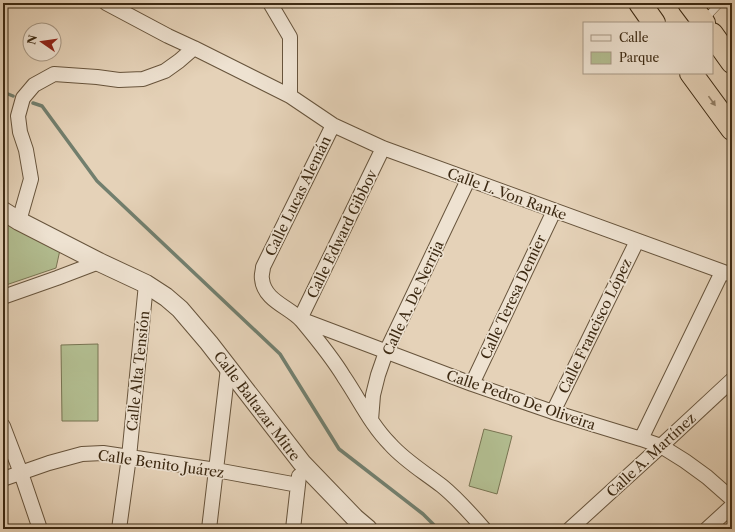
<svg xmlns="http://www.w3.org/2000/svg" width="735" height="532" font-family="'Libre Caslon Text',serif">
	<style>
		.green { fill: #b2bd90; stroke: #787452 }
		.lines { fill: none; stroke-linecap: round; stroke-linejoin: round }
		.stream { stroke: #727f6e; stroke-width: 3.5 }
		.service-casing { stroke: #67543c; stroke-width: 8 }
		.minor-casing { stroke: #67543c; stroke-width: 16 }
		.tertiary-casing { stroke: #67543c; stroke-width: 20 }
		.trunk-casing { stroke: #3d2a13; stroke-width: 24 }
		.service { stroke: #eee2d1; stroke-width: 7 }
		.minor { stroke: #eee2d1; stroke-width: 14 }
		.tertiary { stroke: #eee2d1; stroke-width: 18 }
		.trunk { stroke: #e5d2b8; stroke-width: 22 }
		.oneway { fill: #917e66 }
		.labels { text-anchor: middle; stroke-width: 3.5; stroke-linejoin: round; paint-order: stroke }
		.street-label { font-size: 14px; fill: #3d2a13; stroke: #eee2d1 }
	</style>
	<rect width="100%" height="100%" fill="#e5d2b8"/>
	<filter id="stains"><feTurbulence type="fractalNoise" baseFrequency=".005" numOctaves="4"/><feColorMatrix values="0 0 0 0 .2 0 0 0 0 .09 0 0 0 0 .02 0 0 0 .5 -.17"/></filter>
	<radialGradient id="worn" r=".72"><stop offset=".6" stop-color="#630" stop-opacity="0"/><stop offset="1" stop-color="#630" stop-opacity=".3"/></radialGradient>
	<path class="green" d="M3,217L60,250L56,268L3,286Z
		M98,344V421H62L61,345Z
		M484,429L512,436L497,494L469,486Z"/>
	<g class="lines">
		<path class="stream" d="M3,92L13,96
			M33,103L42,106L97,181L280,354L339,449L423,514L438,529"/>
		<g class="service-casing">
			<path id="service" d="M704,20L720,3"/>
		</g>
		<g class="minor-casing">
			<path id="minor" d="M106,3L168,36L194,48
				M270,3L290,37V96
				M333,125L263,267C263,271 261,275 262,279C264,301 290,307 302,321C317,339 332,357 344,377C359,399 371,425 390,444C405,461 424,472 442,486C458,499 471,514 484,529
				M383,148L300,319L472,384L553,412L641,439L661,446L685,461L707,477L732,499
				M19,221L31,179L26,150L20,132L18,116L23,98L34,85L54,74L97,77L119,80L143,79L165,71L179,61L194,48L290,96L333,125L383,148L732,275
				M3,297L57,278L99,262
				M472,384L554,211
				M553,412L637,241
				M371,420L373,395L378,375L386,352L468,180
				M3,426L21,473L40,529
				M641,439L722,272
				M3,479L49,463L82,454L103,453L216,470L298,485
				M119,529L129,457L146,284
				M209,529L228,368
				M293,529L299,476
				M570,529L661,446L732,380
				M707,529L732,506"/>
		</g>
		<g class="tertiary-casing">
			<path id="tertiary" d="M3,211L19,221L99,262L146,284L166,297L180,309L209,343L302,463L355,518L368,529"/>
		</g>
		<g class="trunk-casing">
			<path id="trunk" d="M640,3L654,23
				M689,3L704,23
				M712,34L732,62
				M691,73L732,129"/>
		</g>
		<use href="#service" class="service"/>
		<use href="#minor" class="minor"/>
		<use href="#tertiary" class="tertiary"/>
		<use href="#trunk" class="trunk"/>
	</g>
	<defs><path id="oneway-solid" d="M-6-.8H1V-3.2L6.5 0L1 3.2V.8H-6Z"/></defs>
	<use class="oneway" href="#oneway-solid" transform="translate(712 101) rotate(54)"/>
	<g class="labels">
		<g class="street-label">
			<text transform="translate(507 194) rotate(20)" y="5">Calle L. Von Ranke</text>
			<text transform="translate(298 196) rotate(-64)" y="5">Calle Lucas Alemán</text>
			<text transform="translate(342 234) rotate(-64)" y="5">Calle Edward Gibbov</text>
			<text transform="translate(513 297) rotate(-65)" y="5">Calle Teresa Demier</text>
			<text transform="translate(413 298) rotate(-65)" y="5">Calle A. De Nerrija</text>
			<text transform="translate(595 326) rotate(-64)" y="5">Calle Francisco López</text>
			<text transform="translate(138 371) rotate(-84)" y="5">Calle Alta Tensión</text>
			<text transform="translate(521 400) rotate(19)" y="5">Calle Pedro De Oliveira</text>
			<text transform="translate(257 406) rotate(53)" y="5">Calle Baltazar Mitre</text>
			<text transform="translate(651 455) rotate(-43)" y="5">Calle A. Martínez</text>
			<text transform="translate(161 464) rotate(8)" y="5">Calle Benito Juárez</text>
		</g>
	</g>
	<rect width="735" height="532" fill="none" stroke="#e5d2b8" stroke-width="16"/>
	<rect x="4" y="4" width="727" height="524" fill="none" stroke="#3d2a13" stroke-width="2"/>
	<rect x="8" y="8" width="719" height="516" fill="none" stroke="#3d2a13"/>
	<rect x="583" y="22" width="130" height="52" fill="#eee2d1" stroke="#a79885"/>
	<rect x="591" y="35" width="20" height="6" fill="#eee2d1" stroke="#a79885"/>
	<text x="619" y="42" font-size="12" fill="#3d2a13">Calle</text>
	<rect x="591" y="52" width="20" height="12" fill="#b2bd90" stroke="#a79885"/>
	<text x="619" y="62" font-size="12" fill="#3d2a13">Parque</text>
	<g transform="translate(42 42) rotate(283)"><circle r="19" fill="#eee2d1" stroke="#a79885"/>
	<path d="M0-3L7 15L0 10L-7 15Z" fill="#8f2418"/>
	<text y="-6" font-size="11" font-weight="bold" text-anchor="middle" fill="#3d2a13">N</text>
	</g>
	<rect width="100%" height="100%" filter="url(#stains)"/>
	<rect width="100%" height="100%" fill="url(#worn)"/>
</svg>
